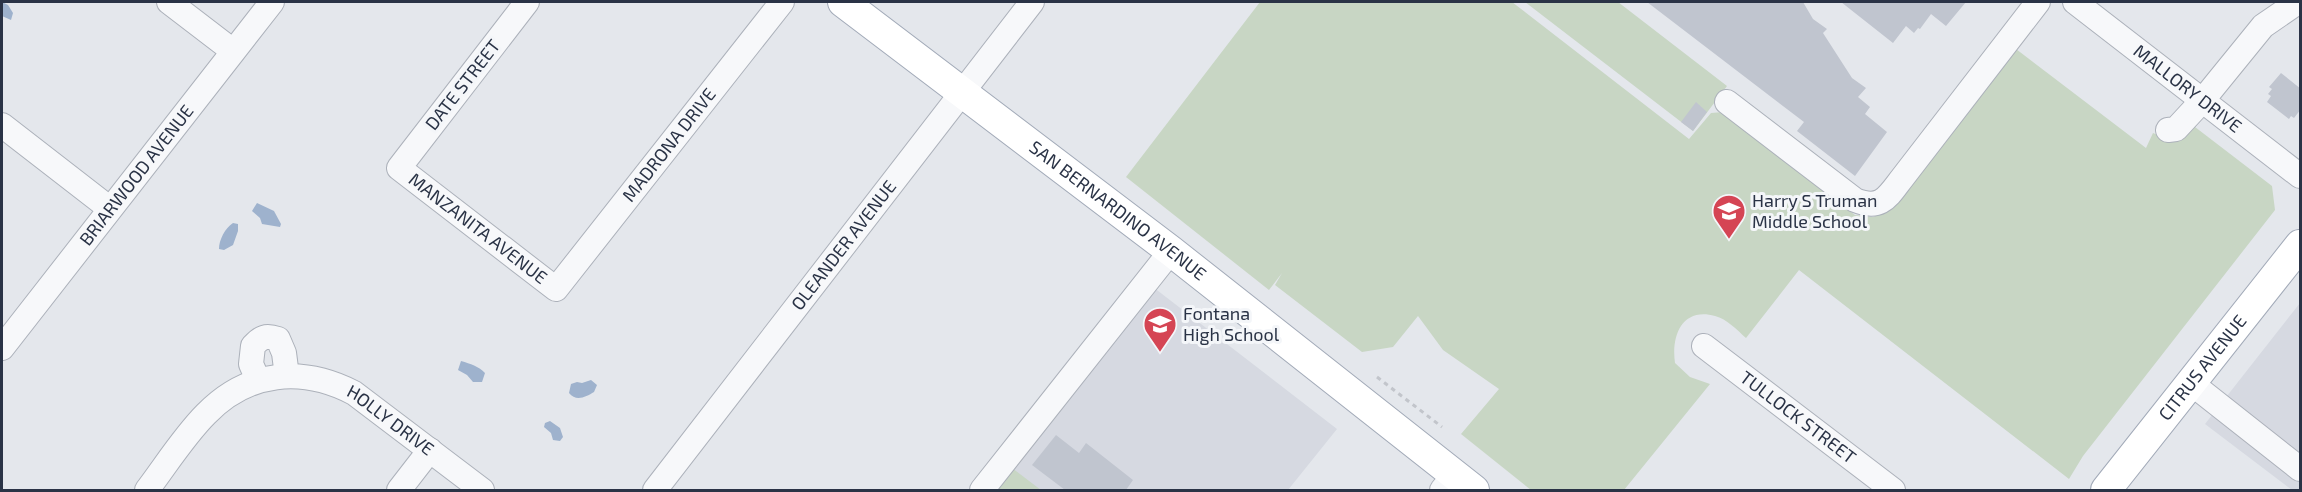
<svg xmlns="http://www.w3.org/2000/svg" width="2302" height="492" font-family="'Exo 2',sans-serif">
	<style>
		.built { fill: #d6d9e1 }
		.green { fill: #c8d6c4 }
		.water { fill: #9eb2cd }
		.building { fill: #c0c5cf }
		.lines { fill: none; stroke-linecap: round; stroke-linejoin: round }
		.minor-casing { stroke: #acb1ba; stroke-width: 26 }
		.major-casing { stroke: #a2aab8; stroke-width: 32 }
		.path { stroke: #c2c5cb; stroke-width: 3; stroke-dasharray: 4.5 4.5; stroke-linecap: butt }
		.minor { stroke: #f7f8fa; stroke-width: 24 }
		.major { stroke: #fff; stroke-width: 30 }
		.labels { text-anchor: middle; stroke-width: 6; stroke-linejoin: round; paint-order: stroke }
		.street-label { font-size: 18px; fill: #2a3346; stroke: #f4f6f9 }
		.poi-label { font-size: 18px; fill: #2a3346; stroke: #f4f6f9; text-anchor: start }
	</style>
	<rect width="100%" height="100%" fill="#e4e7ec"/>
	<path class="built" d="M1140,277L1337,429L1288,490H975Z
		M2300,303V490H2292L2205,424Z"/>
	<path class="green" d="M1260,2H1512L1689,139L1711,113L1723,112L1855,215L1873,217L1890,209L2016,49L2146,148L2153,133C2172,141 2179,141 2195,127L2272,186L2275,210L2083,456L2069,479L1799,270L1746,338C1737,330 1727,319 1715,316C1682,307 1671,336 1675,363L1690,377L1710,384L1624,490H1531L1461,434L1499,389L1443,350L1418,316L1393,347L1362,352L1275,285L1282,273L1269,290L1126,177Z
		M1525,2H1618L1727,86L1693,131Z
		M1008,465L1041,490H988Z"/>
	<path class="water" d="M2,2L8,5L13,13L11,20L2,16Z
		M257,203L274,211L281,224L280,227L262,224L260,218L252,211Z
		M233,223L238,224V231L233,245L224,250L219,249C219,240 225,228 233,223Z
		M461,361C471,364 478,366 485,373L482,382H473L467,375L458,370Z
		M591,380L597,385L594,392C586,397 576,402 569,393L571,384L577,382L582,383Z
		M550,421L560,428L563,437L560,441L553,440L551,433L544,427L545,423Z"/>
	<path class="building" d="M1647,2H1803L1813,19L1827,29L1823,33L1852,78L1866,88L1858,97L1870,107L1865,114L1887,132L1855,176L1797,131L1804,122Z
		M1841,2H1966L1946,26L1931,14L1920,29L1918,28L1914,33L1906,26L1893,43Z
		M2281,73L2301,89V109L2294,118L2291,116L2289,119L2267,102L2271,96L2268,94L2272,89L2269,87Z
		M1696,102L1707,112L1693,131L1681,122Z
		M1056,435L1079,453L1086,443L1133,480L1126,490H1065L1032,465Z"/>
	<g class="lines">
		<g class="minor-casing">
			<g id="minor">
				<path d="M169,2L233,51"/>
				<path id="s1" d="M527,2L399,168L556,289L782,2"/>
				<path id="s2" d="M2075,2L2300,176"/>
				<path d="M1727,102L1855,200C1882,211 1888,196 1903,177L2038,2"/>
				<path d="M2,125L109,208"/>
				<path d="M2168,130L2176,129L2202,101L2263,26L2298,2"/>
				<path id="s3" d="M1704,346L1893,490"/>
				<path id="s4" d="M2,348L272,2"/>
				<path d="M258,380L251,364L253,346C261,337 266,335 278,339L284,353L287,376"/>
				<path d="M2191,383L2300,469"/>
				<path id="s5" d="M147,490C166,465 184,436 206,414C248,371 302,366 354,393L482,490"/>
				<path d="M399,490L430,450"/>
				<path id="s6" d="M655,490L1032,2"/>
				<path d="M982,490L1171,251"/>
				<path d="M1442,490L1454,475"/>
			</g>
		</g>
		<g class="major-casing">
			<g id="major">
				<path id="s7" d="M843,2L1171,251L1474,490"/>
				<path id="s8" d="M2106,490L2300,245"/>
			</g>
		</g>
		<path class="path" d="M1377,377L1442,427"/>
		<use href="#minor" class="minor"/>
		<use href="#major" class="major"/>
	</g>
	<defs>
		<g id="school-pin" transform="scale(1.725)"><path d="M0 17L-7.5 6A9.5 9.5 0 1 1 7.5 6Z" fill="#d54554" stroke="#f4f6f9"/><path d="M0-5L7-2L0 1L-7-2ZM-4 1L0 2.5L4 1V4Q0 6-4 4Z" fill="#fff"/></g>
	</defs>
	<g fill-rule="evenodd">
		<use href="#school-pin" x="1729" y="211"/>
		<use href="#school-pin" x="1160" y="324"/>
	</g>
	<g class="labels">
		<g class="street-label">
			<text transform="translate(463 85) rotate(-52)" y="6">DATE STREET</text>
			<text dy="6" stroke="none"><textPath href="#s2" startOffset="142">MALLORY DRIVE</textPath></text>
			<text dy="6" stroke="none"><textPath href="#s1" startOffset="591">MADRONA DRIVE</textPath></text>
			<text dy="6" stroke="none"><textPath href="#s4" startOffset="219">BRIARWOOD AVENUE</textPath></text>
			<text dy="6" stroke="none"><textPath href="#s7" startOffset="345">SAN BERNARDINO AVENUE</textPath></text>
			<text dy="6" stroke="none"><textPath href="#s1" startOffset="309">MANZANITA AVENUE</textPath></text>
			<text dy="6" stroke="none"><textPath href="#s6" startOffset="309">OLEANDER AVENUE</textPath></text>
			<text dy="6" stroke="none"><textPath href="#s8" startOffset="156">CITRUS AVENUE</textPath></text>
			<text dy="6" stroke="none"><textPath href="#s3" startOffset="118">TULLOCK STREET</textPath></text>
			<text dy="6" stroke="none"><textPath href="#s5" startOffset="303">HOLLY DRIVE</textPath></text>
		</g>
		<g class="poi-label">
			<text x="1752" y="207">Harry S Truman<tspan x="1752" dy="21">Middle School</tspan></text>
			<text x="1183" y="320">Fontana<tspan x="1183" dy="21">High School</tspan></text>
		</g>
	</g>
	<rect width="2302" height="492" fill="none" stroke="#2a3346" stroke-width="6"/>
</svg>
